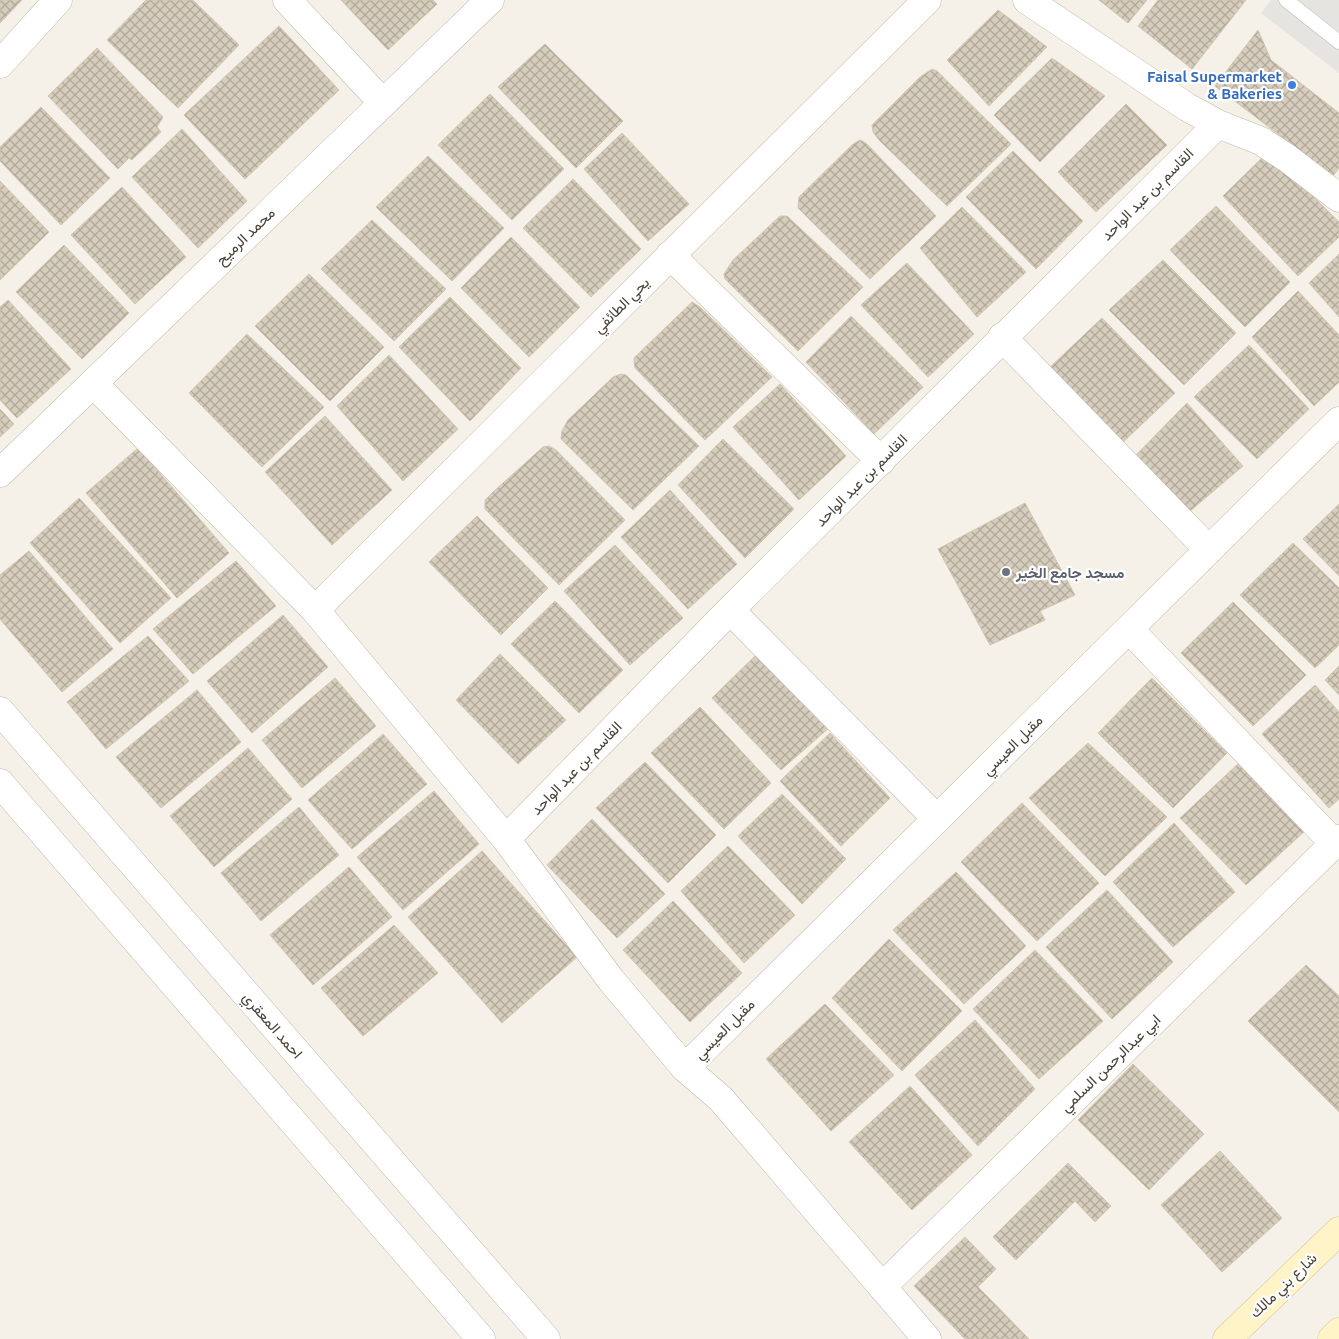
<svg xmlns="http://www.w3.org/2000/svg" width="1339" height="1339" viewBox="0 0 1339 1339" font-family="Ubuntu,Vazirmatn,sans-serif">
<defs>
<pattern id="building-cross-hatch" width="8" height="8" patternUnits="userSpaceOnUse" patternTransform="scale(1.25)"><rect width="8" height="8" fill="#d7cdbd"/><path d="M0 0l8 8M0 8l8-8" fill="none" stroke="#b0a89a"/></pattern>
</defs>
<rect width="100%" height="100%" fill="#f5f1e9"/>
<!-- parking -->
<path fill="#e6e4e0" d="M1271,0h68v73l-78,-60z"/>
<!-- building -->
<path fill="url(#building-cross-hatch)" stroke="#d2c6b0" d="M0,0h22l-22,23z
M146,0h47l46,45 -61,63 -71,-68z
M341,0h92l4,4 -49,46z
M1099,0h48l-19,23z
M1158,0h88l-54,69 -54,-43z
M998,10l49,37 -58,59 -42,-46z
M279,26l60,64 -94,89 -61,-64z
M1258,30l13,30 68,53v55l-6,8 -118,-90z
M545,44l78,77 -47,47 -78,-81z
M97,48l66,69 -6,10 4,5 -29,28 -3,-2 -11,11 -70,-73z
M1052,58l53,38 -65,66 -46,-47z
M932,69l5,2 74,73 -64,62 -68,-66 -6,-8 -1,-7 48,-48z
M490,94l74,75 -52,51 -74,-75z
M1126,104l41,41 -71,67 -38,-40z
M41,107l69,71 -49,47 -61,-64v-14z
M182,129l65,72 -49,47 -66,-71z
M622,133l67,71 -41,37 -64,-72z
M860,140l6,3 70,73 -66,63 -72,-71 1,-11 54,-53z
M1013,151l70,70 -47,48 -70,-72z
M1268,152l71,70v15l-41,39 -75,-80z
M428,156l76,72 -52,53 -76,-74z
M573,179l68,70 -50,48 -68,-69z
M0,181l49,51 -49,48z
M122,187l64,70 -51,47 -64,-69z
M1216,206l74,76 -45,45 -75,-77z
M962,207l64,65 -49,45 -57,-69z
M780,216h7l76,71 -65,64 -73,-72 -1,-5 9,-14z
M372,220l74,69 -52,52 -73,-72z
M511,237l69,70 -51,50 -68,-69z
M64,245l65,68 -47,46 -66,-67z
M1339,254v63l-30,-34z
M1163,260l73,73 -52,52 -75,-75z
M907,263l67,71 -46,43 -67,-72z
M309,274l75,73 -54,54 -75,-75z
M1298,291l41,44v47l-25,24 -62,-69z
M450,297l71,71 -51,53 -71,-74z
M8,300l63,69 -54,49 -17,-18v-93z
M692,302l8,5 72,70 -67,63 -70,-72 -1,-5v-5z
M851,316l72,71 -49,47 -68,-72z
M1102,318l73,75 -54,51 -73,-75z
M247,334l77,73 -62,60 -73,-74z
M1249,345l60,64 -52,50 -63,-62z
M389,355l69,74 -55,52 -66,-75z
M621,374l5,1 73,71 -66,64 -72,-71 1,-8 6,-11 45,-43z
M780,384l66,72 -47,44 -66,-73z
M1187,403l56,63 -54,46 -55,-55z
M0,409l14,15 -14,13z
M325,416l67,74 -60,55 -67,-73z
M723,439l71,70 -49,49 -67,-73z
M549,446l7,4 69,70 -66,65 -74,-76v-9l8,-8 50,-45z
M138,448l91,105 -52,45 -91,-105z
M670,490l67,74 -49,45 -67,-72z
M79,498l92,100 -51,45 -90,-100z
M1025,503l50,92 -35,16 5,9 -55,25 -52,-96z
M1339,504v72l-36,-37z
M477,516l71,72 -47,47 -72,-73z
M1293,543l46,45v57l-24,23 -75,-73z
M615,545l68,73 -53,47 -66,-74z
M29,551l84,98 -51,43 -62,-73v-44z
M236,561l40,45 -83,68 -40,-45z
M555,601l68,69 -44,43 -68,-69z
M1233,602l73,73 -53,51 -72,-73z
M283,615l45,52 -76,66 -45,-52z
M148,636l41,45 -83,68 -39,-47z
M758,653l72,74 -49,43 -69,-72z
M500,654l66,66 -48,44 -62,-64z
M1339,666v29l-14,-15z
M335,678l41,48 -74,62 -40,-48z
M1152,678l75,75 -54,55 -75,-75z
M1315,685l24,27v87l-10,9 -67,-74z
M197,690l44,52 -80,66 -45,-51z
M700,707l71,76 -47,46 -73,-76z
M830,733l60,65 -49,48 -61,-65z
M383,734l44,50 -75,65 -44,-49z
M1088,743l79,74 -62,59 -76,-78z
M248,748l44,51 -78,68 -44,-51z
M645,762l71,73 -48,48 -72,-75z
M1240,762l66,68 -60,55 -66,-67z
M434,791l45,53 -76,66 -46,-53z
M782,794l64,65 -44,45 -64,-68z
M1022,803l77,80 -62,58 -76,-79z
M299,807l40,48 -78,66 -40,-48z
M592,819l73,75 -48,44 -70,-73z
M1174,823l61,69 -62,55 -60,-65z
M728,846l67,69 -51,48 -63,-72z
M482,851l95,106 -75,66 -94,-106z
M349,867l43,50 -79,68 -43,-50z
M956,872l70,74 -62,58 -71,-74z
M1107,890l66,72 -61,57 -66,-72z
M673,901l69,72 -52,49 -67,-72z
M394,925l44,48 -75,63 -42,-48z
M889,939l73,72 -60,60 -70,-73z
M1035,950l68,71 -64,58 -66,-70z
M1306,965l33,31v116l-91,-91z
M825,1004l69,71 -63,56 -65,-72z
M975,1020l60,69 -57,57 -63,-71z
M1133,1064l71,70 -55,56 -71,-70z
M910,1086l62,69 -60,55 -63,-68z
M1220,1151l62,67 -60,54 -61,-67z
M1068,1163l43,43 -16,16 -20,-21 -59,59 -23,-23z
M965,1237l31,32 -18,18 51,52h-64l-51,-53z"/>
<g fill="none" stroke-linecap="round" stroke-linejoin="round">
<defs>
<path id="service" d="M1286,0l53,42"/>
<path id="minor" d="M287,0l96,103
M1027,0l160,107 31,17 43,17 26,17 52,40
M0,64l58,-64
M670,255l211,206
M1002,337l207,213
M93,383l222,227 191,229 105,141 74,88 36,31 206,240
M0,473l490,-473
M315,610l612,-610
M730,610l207,209
M1129,629l206,215
M0,711l546,628
M0,783l481,556
M506,839l224,-229 488,-486
M685,1068l654,-647
M882,1287l457,-448"/>
<path id="secondary" d="M1227,1339l112,-108
M1332,1339l7,-7"/>
</defs>
<!-- service casing -->
<use href="#service" stroke="#c1b9ab" stroke-width="15"/>
<!-- minor casing -->
<use href="#minor" stroke="#c1b9ab" stroke-width="29"/>
<!-- secondary casing -->
<use href="#secondary" stroke="#d6c697" stroke-width="29"/>
<!-- service -->
<use href="#service" stroke="#fff" stroke-width="14"/>
<!-- minor -->
<use href="#minor" stroke="#fff" stroke-width="28"/>
<!-- secondary -->
<use href="#secondary" stroke="#fff3c8" stroke-width="28"/>
</g>
<!-- markers -->
<circle fill="#3f7fe0" stroke="#fff" stroke-width="2" cx="1292" cy="85" r="5"/>
<circle fill="#6b7280" stroke="#fff" stroke-width="2" cx="1006" cy="572" r="5"/>
<g text-anchor="middle" dominant-baseline="central" stroke-width="4.5" stroke-linejoin="round" paint-order="stroke">
<!-- shop labels -->
<g font-size="15" font-weight="bold" fill="#366cbe" stroke="#fff" text-anchor="end">
<text x="1282" y="76">Faisal Supermarket<tspan x="1282" dy="17">&amp; Bakeries</tspan></text>
</g>
<!-- street labels -->
<g font-size="15" fill="#494237" stroke="#fff">
<text transform="translate(1147 194) rotate(-45)">القاسم بن عبد الواحد</text>
<text transform="translate(245 236) rotate(-44)">محمد الرميح</text>
<text transform="translate(621 305) rotate(-45)">يحي الطائفي</text>
<text transform="translate(861 480) rotate(-45)">القاسم بن عبد الواحد</text>
<text transform="translate(1012 745) rotate(-45)">مقبل العيسي</text>
<text transform="translate(576 768) rotate(-46)">القاسم بن عبد الواحد</text>
<text transform="translate(273 1025) rotate(49)">احمد المعقري</text>
<text transform="translate(724 1029) rotate(-45)">مقبل العيسي</text>
<text transform="translate(1110 1063) rotate(-44)">ابي عبدالرحمن السلمي</text>
<text transform="translate(1283 1285) rotate(-44)">شارع بني مالك</text>
</g>
<!-- worship labels -->
<g font-size="15" font-weight="bold" fill="#5b616d" stroke="#fff" text-anchor="start">
<text x="1016" y="572">مسجد جامع الخير</text>
</g>
</g>
</svg>
